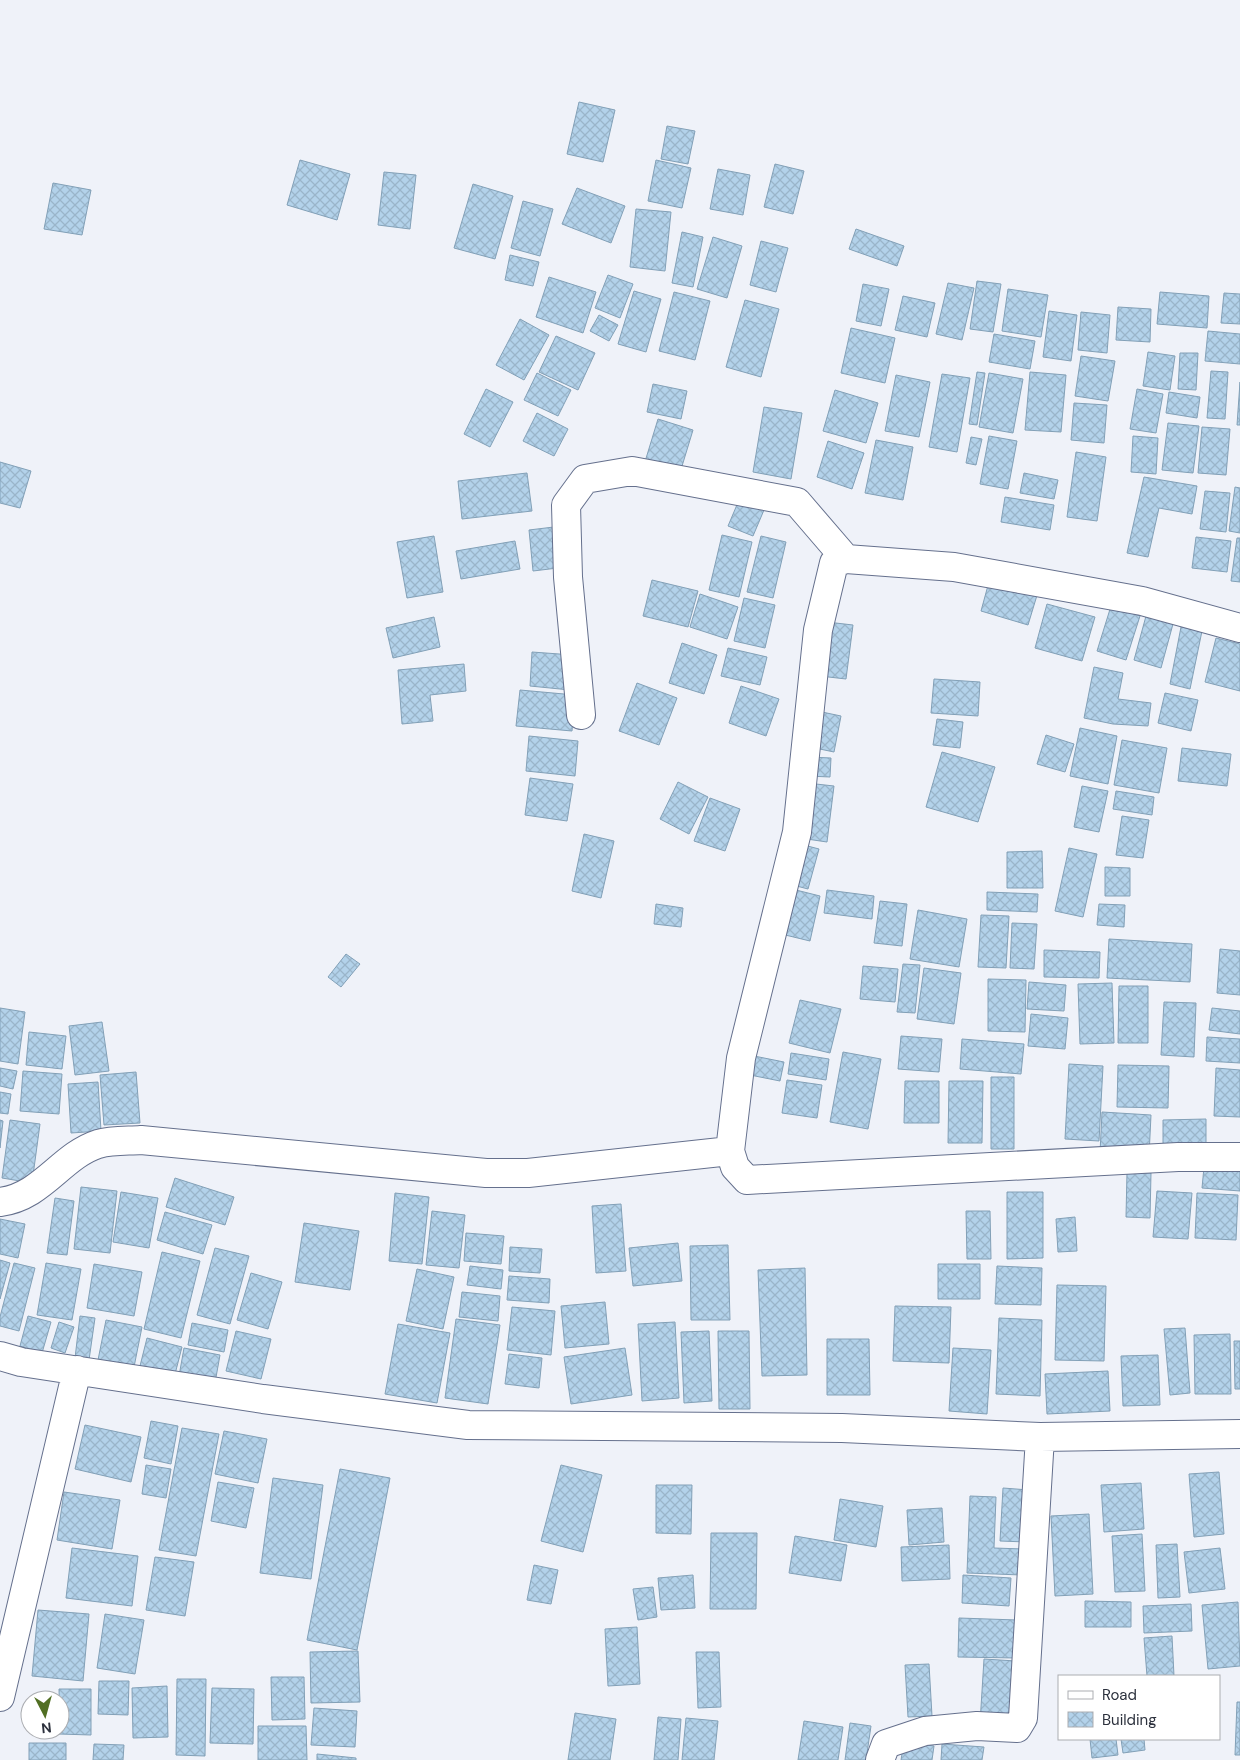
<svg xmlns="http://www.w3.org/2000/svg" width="1240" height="1760" viewBox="0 0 1240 1760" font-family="'DM Sans',sans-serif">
<defs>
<pattern id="building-cross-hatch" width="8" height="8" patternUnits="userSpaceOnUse" patternTransform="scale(1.25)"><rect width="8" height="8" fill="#b3d2ea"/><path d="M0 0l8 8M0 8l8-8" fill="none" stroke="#9ab5ca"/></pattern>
</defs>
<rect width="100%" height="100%" fill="#eff2f9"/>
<!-- building -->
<path fill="url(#building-cross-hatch)" stroke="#82a0b7" d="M579,102l36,8 -12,52 -36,-8z
M667,126l28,5 -7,33 -27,-5z
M300,160l50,14 -13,46 -50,-15z
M656,160l35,8 -9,40 -34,-7z
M775,164l29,7 -11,43 -29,-7z
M718,169l32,6 -7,40 -33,-6z
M384,172l32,3 -6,54 -32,-4z
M53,183l38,7 -9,45 -38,-6z
M473,184l40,12 -18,63 -41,-11z
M577,188l48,18 -14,37 -49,-19z
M523,201l30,8 -13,47 -29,-8z
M636,209l35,3 -6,59 -35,-4z
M856,229l48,17 -7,20 -48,-17z
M682,232l21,5 -10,50 -21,-4z
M713,237l29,9 -15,52 -30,-9z
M761,241l27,7 -12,44 -26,-7z
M510,255l29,7 -6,24 -28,-6z
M608,275l25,9 -13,34 -25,-10z
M549,277l47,15 -13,41 -47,-16z
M977,281l24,3 -8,48 -23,-3z
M948,283l26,5 -12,52 -26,-6z
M863,284l26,5 -8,37 -25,-5z
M1008,289l40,6 -7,42 -39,-6z
M634,291l27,8 -15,53 -28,-8z
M674,292l36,9 -15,59 -36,-9z
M1160,292l49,4 -2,32 -50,-4z
M1224,293l16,1v30l-19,-1z
M903,296l32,7 -8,34 -32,-7z
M745,300l34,9 -18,68 -35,-10z
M1118,307l33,2 -1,33 -34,-2z
M1049,311l28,4 -6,46 -28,-4z
M1081,312l29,3 -3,38 -29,-3z
M599,315l19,10 -9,16 -19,-10z
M520,319l29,16 -25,45 -28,-15z
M851,328l44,10 -10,45 -44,-10z
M1208,331l32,3v30l-35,-3z
M994,334l41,7 -5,28 -41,-7z
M556,336l39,17 -17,37 -39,-18z
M1148,352l27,4 -5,34 -27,-4z
M1180,353h18l-2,37 -18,-1z
M1081,356l34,5 -7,40 -33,-5z
M1211,371l17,1 -3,47 -18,-1z
M977,372l8,1 -8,52 -8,-1z
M1030,372l36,3 -5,57 -36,-2z
M537,373l34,17 -13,26 -34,-16z
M989,373l34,6 -10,54 -34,-6z
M942,374l28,4 -13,74 -28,-5z
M896,375l34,7 -11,55 -34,-6z
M1240,382v43h-3z
M653,384l34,7 -6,28 -34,-7z
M486,389l27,13 -23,45 -26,-13z
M1137,389l26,5 -7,39 -26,-4z
M835,390l43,13 -12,40 -43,-12z
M1169,392l31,5 -3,21 -31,-5z
M1074,403l33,2 -3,38 -33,-3z
M764,407l38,6 -11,66 -38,-7z
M537,413l31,16 -14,27 -31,-15z
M658,419l35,11 -14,46 -35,-11z
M1168,423l31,3 -6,47 -31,-3z
M1202,427l28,2 -4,46 -28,-2z
M989,436l28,5 -9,48 -28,-5z
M1133,436l25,2 -2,36 -25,-2z
M971,437l11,2 -6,26 -10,-2z
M876,440l37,7 -10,53 -38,-7z
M828,441l36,12 -12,36 -35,-12z
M1076,452l30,5 -9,64 -30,-4z
M0,462l31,9 -11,37 -20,-5z
M527,473l5,38 -70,8 -4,-38z
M1024,473l34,7 -4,19 -34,-6z
M1144,477l53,9 -5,28 -33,-6 -11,49 -21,-4z
M1235,487l5,1v45l-11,-2z
M1205,491l25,2 -4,39 -26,-3z
M1005,497l49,8 -4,25 -49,-8z
M739,500l25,10 -11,26 -25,-10z
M562,526l4,41 -33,4 -4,-41z
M722,535l30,7 -13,55 -30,-7z
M434,536l9,56 -36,6 -10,-56z
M761,536l25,6 -13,56 -26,-6z
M1196,537l35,4 -4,31 -35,-4z
M1237,538h3v44l-9,-1z
M515,541l5,28 -59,10 -5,-28z
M990,578l48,14 -10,33 -47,-14z
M652,580l46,11 -10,36 -45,-11z
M700,594l38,13 -11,32 -37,-12z
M744,598l31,7 -10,43 -31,-7z
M1047,604l48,13 -13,44 -47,-13z
M1111,606l29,10 -14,44 -29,-9z
M1146,616l27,8 -12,44 -27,-8z
M434,617l6,30 -47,11 -7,-30z
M827,622l26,3 -7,54 -26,-3z
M1181,627l21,4 -12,58 -20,-5z
M1216,638l24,6v47l-35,-9z
M682,643l35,12 -13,39 -35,-11z
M728,648l39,9 -7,28 -39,-9z
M532,652l41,3 -3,35 -40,-4z
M464,664l2,27 -36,4 3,26 -31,3 -4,-54z
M1094,667l29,6 -5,26 33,4 -3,23 -35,-2 -29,-6z
M934,679l46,3 -2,34 -47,-3z
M637,683l40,15 -18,47 -40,-14z
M741,686l38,13 -13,37 -37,-13z
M520,690l55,5 -3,36 -56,-5z
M1165,693l33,7 -7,31 -33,-8z
M822,712l19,4 -7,36 -19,-4z
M937,719l26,3 -3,26 -27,-3z
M1080,728l37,8 -9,48 -38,-8z
M1046,735l28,9 -9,28 -28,-8z
M529,736l49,5 -3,35 -49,-5z
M1122,740l45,8 -8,45 -45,-8z
M1182,748l49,6 -4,32 -49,-5z
M942,752l53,15 -17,55 -52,-15z
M809,757l22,1 -1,19 -22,-1z
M530,778l43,6 -6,37 -42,-6z
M678,782l30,15 -19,37 -29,-15z
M807,783l27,3 -7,56 -27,-4z
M1082,786l26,5 -9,41 -25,-5z
M1116,791l38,6 -2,18 -39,-6z
M710,798l30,11 -15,42 -31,-10z
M1122,816l27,4 -6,38 -27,-3z
M584,834l30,7 -13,57 -29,-7z
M800,844l19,5 -11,40 -19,-5z
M1069,848l28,6 -14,63 -28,-6z
M1042,851l1,37h-36v-36z
M1105,867l25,1v28h-25z
M788,888l32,8 -10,45 -33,-8z
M827,890l47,6 -2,23 -48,-6z
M987,892l51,2 -1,18 -50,-2z
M880,901l27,3 -5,42 -28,-3z
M656,904l27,4 -2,19 -27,-3z
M1099,904l26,1 -1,22 -27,-2z
M918,910l49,9 -8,48 -49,-8z
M981,915l28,1 -3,52 -28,-1z
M1012,923l25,1 -3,45 -24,-1z
M1109,939l83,5 -2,38 -83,-4z
M1220,949l20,2v44l-23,-2z
M1044,950l56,2 -1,26 -55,-1z
M346,954l14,10 -19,23 -13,-10z
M903,964l17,1 -5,48 -18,-1z
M863,966l35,3 -3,33 -35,-3z
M924,968l37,5 -7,51 -37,-5z
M988,979l38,1 -1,52 -37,-1z
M1029,982l37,3 -2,26 -37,-2z
M1112,983l2,60 -34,1 -2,-60z
M1119,986h29v57h-30z
M800,1000l41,9 -11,44 -41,-10z
M1164,1002l32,1 -2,54 -33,-2z
M0,1008l25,4 -7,52 -18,-3z
M1212,1008l28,3v23l-31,-4z
M1031,1014l37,4 -3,31 -37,-3z
M102,1022l7,49 -34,4 -6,-49z
M29,1032l37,4 -4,33 -36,-4z
M901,1036l41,3 -3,33 -41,-3z
M1207,1037l33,2v24l-34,-2z
M962,1039l62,5 -3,30 -61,-5z
M843,1052l38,7 -13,70 -38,-7z
M791,1053l38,6 -3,21 -38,-6z
M749,1055l35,7 -4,19 -35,-7z
M1069,1064l34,2 -4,75 -34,-2z
M1118,1065l51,1 -1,42 -51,-1z
M0,1068l17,3 -4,18 -13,-3z
M1216,1068l24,2v47l-26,-1z
M23,1071l39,3 -3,40 -39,-3z
M136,1072l4,51 -36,2 -4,-50z
M991,1077h23v72h-23z
M787,1080l35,5 -5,33 -35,-5z
M905,1081h34v42h-35z
M949,1081h34l-1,62h-34z
M98,1082l3,49 -30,2 -3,-49z
M0,1092l11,2 -3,20 -8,-1z
M1102,1112l49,3 -2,41 -49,-3z
M1206,1119v25l-43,1v-25z
M0,1120l3,1 -3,27z
M10,1120l30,4 -8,59 -30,-5z
M1204,1167l36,3v21l-38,-3z
M1127,1172l24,1 -1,45 -24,-1z
M175,1178l59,19 -9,28 -59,-18z
M81,1187l36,4 -7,62 -36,-4z
M1157,1191l35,2 -4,46 -35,-2z
M121,1192l37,6 -9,50 -36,-6z
M1007,1192h36v66l-36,1z
M395,1193l34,4 -7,67 -33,-3z
M1197,1193l41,2 -2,45 -41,-2z
M55,1198l19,3 -7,54 -20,-2z
M621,1204l5,67 -30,2 -4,-67z
M432,1211l33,4 -6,53 -33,-3z
M966,1211h24l1,48h-24z
M165,1212l47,13 -9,29 -46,-14z
M1075,1217l2,34 -19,1 -2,-33z
M0,1219l25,5 -7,34 -18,-4z
M304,1223l55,8 -9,59 -55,-8z
M466,1233l38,3 -3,28 -37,-3z
M678,1243l4,38 -49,5 -4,-38z
M728,1245l2,75h-39l-1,-74z
M510,1247l32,2 -2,24 -31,-2z
M215,1248l34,8 -19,68 -33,-9z
M162,1252l38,9 -19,77 -37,-9z
M0,1260l10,3 -10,36z
M14,1263l21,5 -16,63 -19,-5v-9z
M46,1263l35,6 -9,51 -35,-5z
M94,1264l48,8 -8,44 -47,-8z
M938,1264h42v35h-42z
M470,1266l33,4 -2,19 -34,-4z
M997,1266l45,2 -1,37 -46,-1z
M805,1268l2,107 -45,1 -4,-106z
M417,1269l37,8 -11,52 -37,-8z
M251,1273l31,9 -14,47 -31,-9z
M509,1276l41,3 -1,24 -42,-3z
M1057,1285l49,1 -2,75 -49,-1z
M462,1292l38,4 -2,25 -39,-4z
M605,1302l4,42 -44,4 -4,-42z
M895,1306l56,1 -2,56 -56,-2z
M512,1307l43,4 -4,44 -44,-5z
M28,1316l23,6 -9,31 -22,-7z
M80,1316l15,2 -6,42 -14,-2z
M999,1318l43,2 -2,76 -44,-2z
M456,1319l44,6 -12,79 -43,-6z
M106,1320l36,7 -9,45 -36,-7z
M59,1322l15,5 -9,26 -14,-5z
M675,1322l4,76 -37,3 -4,-77z
M192,1323l36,7 -4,22 -36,-7z
M398,1324l52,9 -13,70 -52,-9z
M1185,1328l5,65 -20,2 -6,-66z
M236,1331l35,8 -10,40 -35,-8z
M709,1331l3,70 -28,2 -3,-71z
M718,1331h31l1,78h-31z
M1230,1334l1,60h-36l-1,-59z
M147,1338l35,9 -8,31 -35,-8z
M827,1339h42l1,56h-43z
M1234,1341h6v48h-5z
M184,1348l36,7 -5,28 -36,-7z
M625,1348l7,47 -61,9 -7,-47z
M953,1348l38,2 -4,64 -38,-3z
M509,1354l33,4 -3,30 -34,-4z
M1158,1355l2,50 -37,1 -2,-50z
M1108,1371l2,40 -63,3 -2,-40z
M151,1421l27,5 -7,38 -27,-6z
M85,1425l56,12 -10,45 -56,-13z
M182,1428l37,6 -23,122 -37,-6z
M224,1431l43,8 -9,44 -43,-9z
M146,1465l25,4 -5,29 -24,-4z
M561,1465l41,10 -19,77 -42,-11z
M340,1469l50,9 -33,172 -50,-10z
M1219,1472l5,62 -30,3 -5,-63z
M273,1478l50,7 -12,94 -51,-6z
M218,1482l36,6 -8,40 -35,-7z
M1141,1483l3,46 -40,3 -3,-47z
M656,1485h36l-1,49 -35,-1z
M1003,1488l26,2 -3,52 -26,-1z
M64,1492l56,8 -8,49 -55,-9z
M970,1496l26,1 -2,51 29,1 -1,26 -55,-2z
M840,1499l43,7 -7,41 -42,-7z
M942,1508l2,34 -35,3 -2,-35z
M1089,1514l4,80 -38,2 -4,-80z
M711,1533h46l-1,76h-46z
M1142,1534l3,57 -30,1 -3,-56z
M795,1536l52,9 -6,36 -52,-8z
M1177,1544l3,53 -22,1 -2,-53z
M949,1545l1,34 -48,2 -1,-34z
M72,1548l66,8 -6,50 -66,-8z
M1220,1548l5,41 -36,4 -5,-41z
M155,1557l39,5 -9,54 -39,-6z
M534,1565l24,5 -7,34 -24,-4z
M693,1575l2,33 -34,2 -3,-32z
M963,1575l48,3 -2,28 -47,-3z
M653,1587l4,30 -19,3 -5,-31z
M1085,1601l46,1v25h-46z
M1238,1602l2,64 -32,3 -6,-64z
M1191,1604l1,27 -48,2 -1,-27z
M38,1610l51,4 -6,67 -51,-5z
M105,1614l39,6 -9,54 -38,-6z
M959,1618l58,2 -1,38 -58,-1z
M637,1627l3,57 -32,2 -3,-57z
M1172,1636l2,40h-27l-3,-38z
M358,1651l2,51 -49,1 -1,-51z
M696,1652h23l2,55 -23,1z
M984,1659l32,2 -3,64 -33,-2z
M929,1664l3,52 -24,1 -3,-52z
M271,1677h33l1,42 -33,1z
M177,1679h29l-1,77 -29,-1z
M99,1681h30l-1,34 -30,-1z
M167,1686l1,51 -35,1 -1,-50z
M212,1688l42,1 -1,55 -43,-1z
M59,1689h32v46l-32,-1v-4h1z
M1237,1702h3v53h-5z
M314,1708l43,3 -2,36 -44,-2z
M575,1713l41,6 -6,41h-42z
M658,1717l23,2 -3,41h-24z
M686,1718l32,3 -4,39h-32z
M804,1721l39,6 -5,33h-40z
M850,1723l21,3 -5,34h-21z
M258,1726h48l1,34h-49z
M1090,1739h26l2,16 -26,3z
M1121,1739h23l1,11 -22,3z
M904,1742l30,4 -2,14h-31z
M29,1743h37v17h-37z
M94,1744l30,1 -1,15h-30z
M942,1744l42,3 -2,13h-41z
M317,1754l39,4v2h-39z"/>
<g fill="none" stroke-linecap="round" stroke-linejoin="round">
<defs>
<path id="street" d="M1240,628l-98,-27 -188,-34 -108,-8 -12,4 -16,67 -21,202 -56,226 -11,93 5,16 12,13 431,-23h62
M581,715l-13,-138 -2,-72 19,-26 47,-8 165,31 49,57
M0,1202c42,-5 61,-46 98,-58 14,-4 29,-3 43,-4l345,33h42l202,-22
M0,1356l21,6 242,37 205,26 374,3 198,9 200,-3
M0,1697l77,-327
M880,1760l6,-16 39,-13 52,-5 40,2 6,-10 17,-281"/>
</defs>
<!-- street casing -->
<use href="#street" stroke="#65708d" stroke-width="30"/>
<!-- street -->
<use href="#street" stroke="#fff" stroke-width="28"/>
</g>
<!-- legend -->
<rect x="1058" y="1675" width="162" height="65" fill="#ffffff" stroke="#abadb1"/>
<rect x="1068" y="1691" width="25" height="8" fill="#ffffff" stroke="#abadb1"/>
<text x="1102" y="1700" font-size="15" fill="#2c313d">Road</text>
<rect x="1068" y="1712" width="25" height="15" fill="url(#building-cross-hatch)" stroke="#abadb1"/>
<text x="1102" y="1725" font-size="15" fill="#2c313d">Building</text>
<!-- north arrow -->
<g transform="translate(45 1715) rotate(174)"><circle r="24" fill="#ffffff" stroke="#abadb1"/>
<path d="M0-4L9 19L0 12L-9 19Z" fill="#516f23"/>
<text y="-8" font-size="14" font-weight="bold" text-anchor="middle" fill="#2c313d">N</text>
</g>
</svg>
